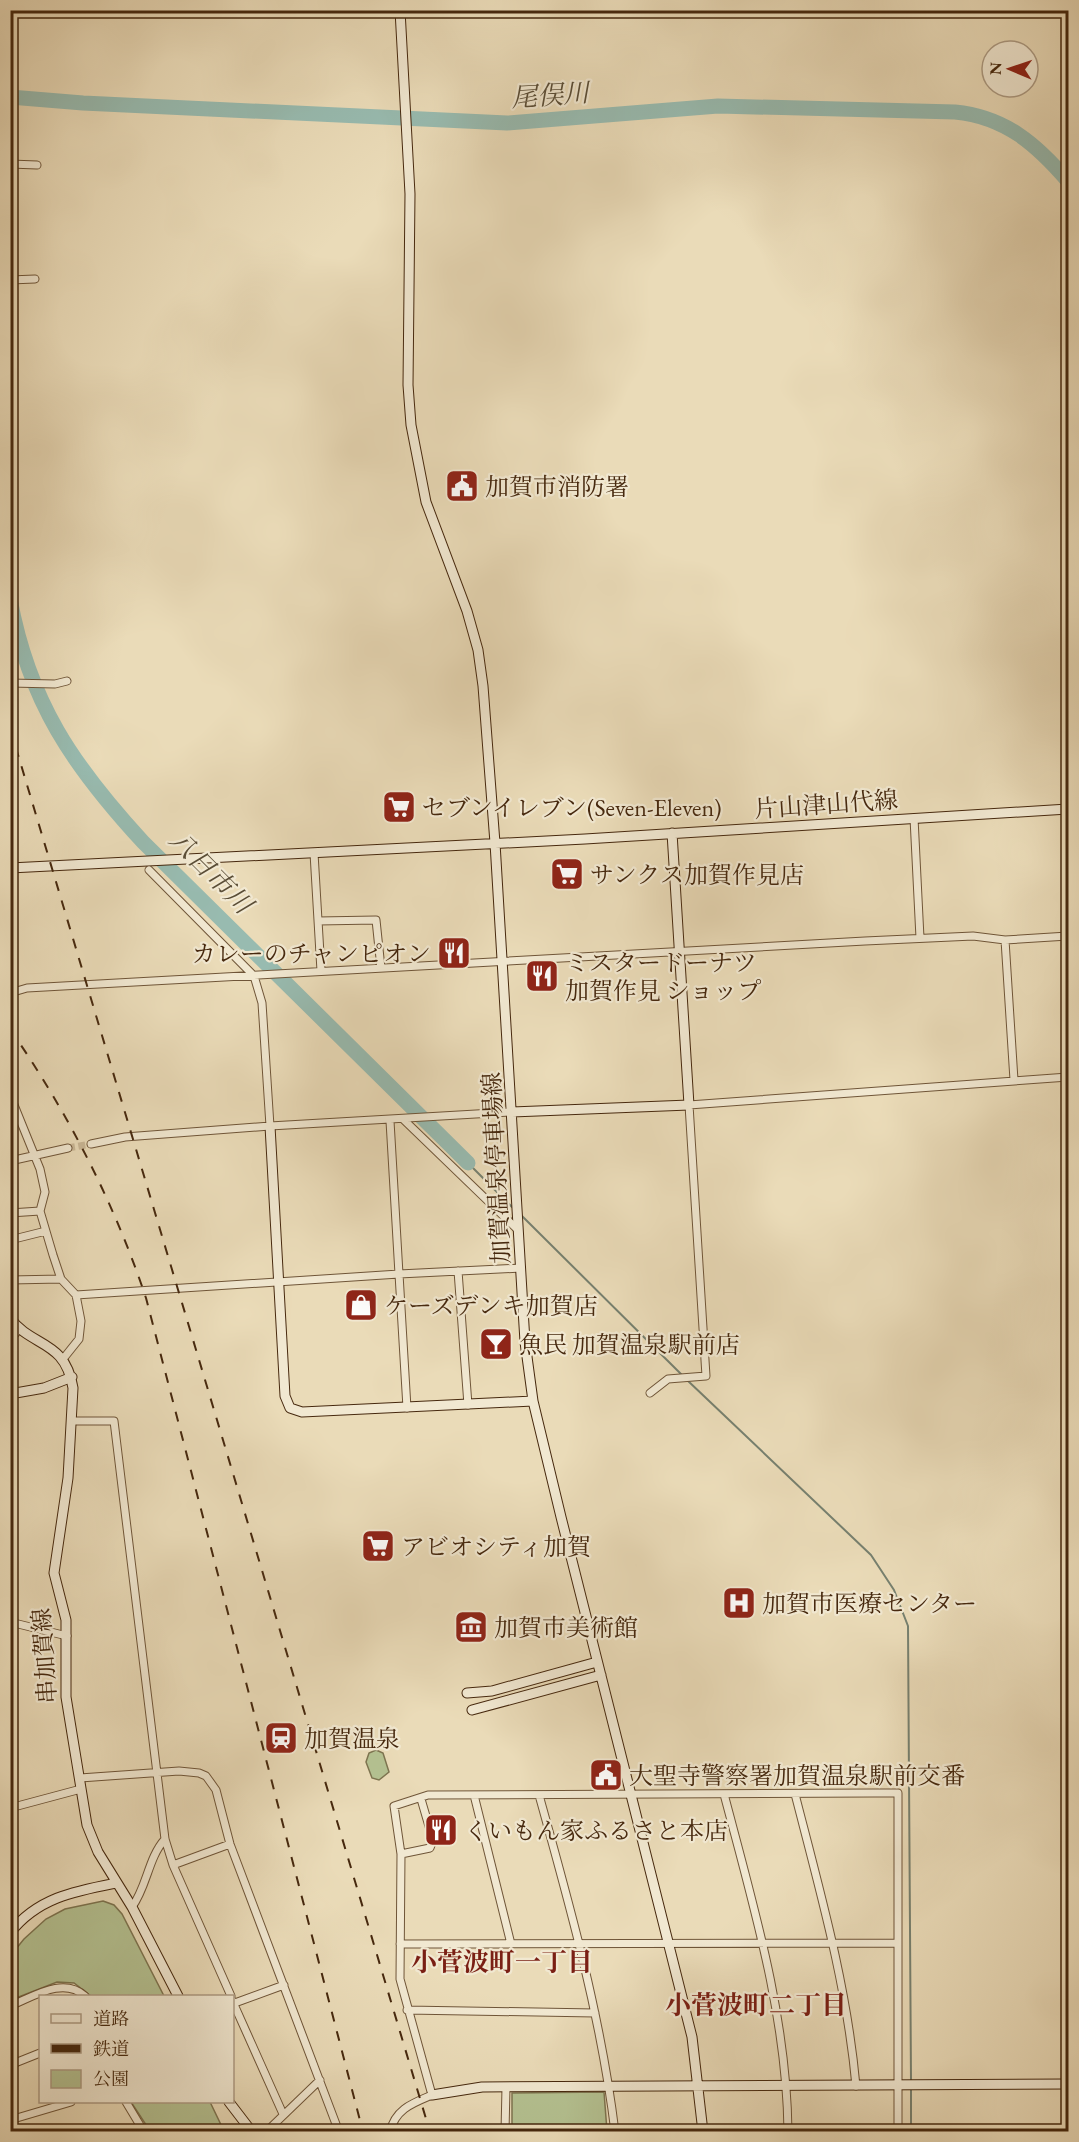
<svg xmlns="http://www.w3.org/2000/svg" width="1079" height="2142" viewBox="0 0 1079 2142" font-family="'EB Garamond','Noto Serif JP',serif">
<rect width="100%" height="100%" fill="#eadbb8"/>
<filter id="stains"><feTurbulence type="fractalNoise" baseFrequency=".00333" numOctaves="4"/><feColorMatrix values="0 0 0 0 .2 0 0 0 0 .09 0 0 0 0 .02 0 0 0 .5 -.17"/></filter>
<radialGradient id="worn" r=".72"><stop offset=".6" stop-color="#630" stop-opacity="0"/><stop offset="1" stop-color="#630" stop-opacity=".3"/></radialGradient>
<!-- green -->
<path fill="#b4c191" stroke="#7d7450" stroke-width="1.5" d="M376,1750l7,3 6,19 -10,8 -7,-2 -6,-16 3,-9z
M103,1901l11,4 8,9 42,82h-73l-17,-13 -17,-1 -46,18v-45l13,-16 22,-20 19,-10z
M604,2092l3,39 -91,1 -4,-4v-35z
M131,2102h79l14,29h-74z"/>
<g fill="none" stroke-linecap="round" stroke-linejoin="round">
<!-- stream -->
<path stroke="#77806f" stroke-width="2" d="M468,1163l44,44
M521,1215l162,161
M687,1380l184,175 23,35 14,36 3,455
M911,2086v46"/>
<!-- river -->
<path stroke="#98bbb0" stroke-width="15" d="M10,97l73,6 424,20 211,-17 237,6c51,5 82,33 113,69
M10,599c19,103 63,167 133,243l325,321"/>
<!-- street-tunnel -->
<path stroke="#c9b796" stroke-width="7" stroke-dasharray="7 3.5" stroke-linecap="butt" d="M68,1148l23,-4"/>
<defs>
<path id="street" d="M10,164l27,1
M10,280l25,-1
M10,683l45,1 12,-3
M914,818l6,120
M314,853l7,118
M149,870l105,106 8,27 8,123
M318,921l58,-1 5,48
M1005,940l9,140
M10,993l17,-5 838,-47 108,-5 32,4 63,-4
M10,1095l30,74 5,23 -5,19 13,44 8,24 15,16 5,26 -2,18 -16,20
M404,1120l114,110
M91,1144l34,-7 145,-11 242,-14
M10,1161l58,-13
M10,1213l30,-2
M10,1240l36,-9
M458,1271l10,134
M10,1280l51,-1
M76,1295l323,-21 -9,-153
M10,1340l10,-12
M650,1393l18,-14 38,-3 -17,-271 379,-28
M407,1408l-8,-134 122,-6
M72,1421h42l51,418 8,26 58,131
M10,1622l57,14
M80,1778l99,-7 20,2 7,3 10,14 14,54 109,288
M724,1794c29,110 63,223 64,338
M795,1794c25,97 52,192 61,292
M474,1795l37,149
M539,1795c31,111 62,222 76,337
M10,1808l71,-19
M401,1854l29,-6 3,-8 -12,-41
M173,1865l57,-21
M132,1907c15,-20 16,-49 33,-68
M400,1944l497,-1
M232,2000l51,114
M232,2004l52,-19
M10,2006c23,-9 53,-30 75,-10
M407,2010l188,3
M10,2065l30,-12
M126,2102l18,30
M10,2120l61,-18
M266,2132l54,-52
M390,2132c5,-23 23,-29 42,-37l-32,-116 1,-125 -7,-48 34,-11 445,-2h25v339
M505,2132l1,-45"/>
<path id="secondary" d="M400,10l10,184 -2,191 3,40 15,77 41,109 11,39 5,36 12,157 30,499 8,59 28,116 131,520 11,95
M10,868l575,-29 483,-30
M512,1112l177,-7 -17,-272
M270,1126l15,270 5,12 12,4 231,-11
M10,1318c22,30 55,21 63,70l-5,90 -14,95 12,47v77l21,128 11,27 34,55 46,89
M10,1394l34,-6 28,-11
M467,1693l25,-2 105,-29
M472,1710l129,-35
M10,1933c27,-35 65,-42 106,-50
M432,2095l50,-8 586,-3
M229,2102l23,30"/>
</defs>
<!-- street casing -->
<use href="#street" stroke="#6f5538" stroke-width="9"/>
<!-- secondary casing -->
<use href="#secondary" stroke="#46280e" stroke-width="11"/>
<!-- street -->
<use href="#street" stroke="#f1e8d1" stroke-width="7"/>
<!-- secondary -->
<use href="#secondary" stroke="#f1e8d1" stroke-width="9"/>
<!-- rail -->
<path stroke="#46280e" stroke-width="2" stroke-dasharray="10 10" stroke-linecap="butt" d="M10,728l420,1404
M10,1029c58,84 104,173 136,269l217,834"/>
</g>
<!-- icons -->
<defs>
<symbol id="civic-square" viewBox="-11 -11 22 22"><rect x="-9" y="-9" width="18" height="18" rx="4" fill="#8f2418" stroke="#f1e8d1"/><path d="M-.6-6.5H3V-4.5H.6V-3L4-1V1h2V6H-6V1h2V-1L-.6-3ZM-1.2 2.5V6h2.4V2.5Z" fill="#fff"/></symbol>
<symbol id="supermarket-square" viewBox="-11 -11 22 22"><rect x="-9" y="-9" width="18" height="18" rx="4" fill="#8f2418" stroke="#f1e8d1"/><path d="M-6-5.5h2.5l.6 2H6L4.5 2H-2.5L-4.4-4H-6ZM-1.5 3.2a1.3 1.3 0 1 0 .1 0ZM3 3.2a1.3 1.3 0 1 0 .1 0Z" fill="#fff"/></symbol>
<symbol id="restaurant-square" viewBox="-11 -11 22 22"><rect x="-9" y="-9" width="18" height="18" rx="4" fill="#8f2418" stroke="#f1e8d1"/><path d="M-5-6h1v4h1v-4h1v4h1v-4h1v5L-1.5 .5V6h-2V.5L-5-1ZM5-6V6H3V1.5H1.5Q1.5-4 5-6Z" fill="#fff"/></symbol>
<symbol id="shop-square" viewBox="-11 -11 22 22"><rect x="-9" y="-9" width="18" height="18" rx="4" fill="#8f2418" stroke="#f1e8d1"/><path d="M-5-2.5h2.3a2.7 3.5 0 0 1 5.4 0H5L5.5 6h-11ZM-1.5-2.5h3a1.5 2.3 0 0 0-3 0Z" fill="#fff"/></symbol>
<symbol id="bar-square" viewBox="-11 -11 22 22"><rect x="-9" y="-9" width="18" height="18" rx="4" fill="#8f2418" stroke="#f1e8d1"/><path d="M-6-5H6L.8 .8V4.5H3.5V6h-7V4.5H-.8V.8Z" fill="#fff"/></symbol>
<symbol id="hospital-square" viewBox="-11 -11 22 22"><rect x="-9" y="-9" width="18" height="18" rx="4" fill="#8f2418" stroke="#f1e8d1"/><path d="M-5-5h3v3.5h4V-5h3V5h-3V1.5h-4V5h-3Z" fill="#fff"/></symbol>
<symbol id="museum-square" viewBox="-11 -11 22 22"><rect x="-9" y="-9" width="18" height="18" rx="4" fill="#8f2418" stroke="#f1e8d1"/><path d="M0-6L6-3V-2H-6V-3ZM-5-1h2V3h-2ZM-1-1h2V3h-2ZM3-1h2V3H3ZM-6 4H6V6H-6Z" fill="#fff"/></symbol>
<symbol id="station-square" viewBox="-11 -11 22 22"><rect x="-9" y="-9" width="18" height="18" rx="4" fill="#8f2418" stroke="#f1e8d1"/><path d="M-3-6H3Q5-6 5-4V2Q5 4 3 4L4.5 6H3L1.5 4h-3L-3 6H-4.5L-3 4Q-5 4-5 2V-4Q-5-6-3-6ZM-3.5-4v3h7v-3ZM-3.5 1v1.5H-2V1ZM2 1v1.5H3.5V1Z" fill="#fff"/></symbol>
</defs>
<g fill-rule="evenodd">
<use href="#civic-square" x="443" y="467" width="38" height="38"/>
<use href="#supermarket-square" x="380" y="788" width="38" height="38"/>
<use href="#supermarket-square" x="548" y="855" width="38" height="38"/>
<use href="#restaurant-square" x="435" y="934" width="38" height="38"/>
<use href="#restaurant-square" x="523" y="957" width="38" height="38"/>
<use href="#shop-square" x="342" y="1286" width="38" height="38"/>
<use href="#bar-square" x="477" y="1325" width="38" height="38"/>
<use href="#supermarket-square" x="359" y="1527" width="38" height="38"/>
<use href="#hospital-square" x="720" y="1584" width="38" height="38"/>
<use href="#museum-square" x="452" y="1608" width="38" height="38"/>
<use href="#station-square" x="262" y="1719" width="38" height="38"/>
<use href="#civic-square" x="587" y="1756" width="38" height="38"/>
<use href="#restaurant-square" x="422" y="1811" width="38" height="38"/>
</g>
<g text-anchor="middle" dominant-baseline="central" stroke-width="4.5" stroke-linejoin="round" paint-order="stroke">
<!-- poi labels -->
<g font-size="24" fill="#46280e" stroke="#f1e8d1" text-anchor="start">
<text x="485" y="486">加賀市消防署</text>
<text x="422" y="807">セブンイレブン(Seven-Eleven)</text>
<text x="590" y="874">サンクス加賀作見店</text>
<text x="431" y="953" text-anchor="end">カレーのチャンピオン</text>
<text x="565" y="962">ミスタードーナツ<tspan x="565" dy="28">加賀作見 ショップ</tspan></text>
<text x="384" y="1305">ケーズデンキ加賀店</text>
<text x="519" y="1344">魚民 加賀温泉駅前店</text>
<text x="401" y="1546">アビオシティ加賀</text>
<text x="762" y="1603">加賀市医療センター</text>
<text x="494" y="1627">加賀市美術館</text>
<text x="304" y="1738">加賀温泉</text>
<text x="629" y="1775">大聖寺警察署加賀温泉駅前交番</text>
<text x="464" y="1830">くいもん家ふるさと本店</text>
</g>
<!-- street labels -->
<g font-size="24" fill="#46280e" stroke="#f1e8d1">
<text transform="translate(826 804) rotate(-4)">片山津山代線</text>
<text transform="translate(496 1168) rotate(-93)">加賀温泉停車場線</text>
<text transform="translate(44 1656) rotate(-94)">串加賀線</text>
</g>
<!-- water labels -->
<g font-size="26" font-style="italic" fill="#5a4d36" stroke="#f1e8d1">
<text transform="translate(550 95) rotate(-4)">尾俣川</text>
<text transform="translate(211 872) rotate(45)">八日市川</text>
</g>
<!-- neighbourhood labels -->
<g font-size="26" font-weight="bold" fill="#7a1f14" stroke="#f1e8d1">
<text x="502" y="1962">小菅波町一丁目</text>
<text x="756" y="2005">小菅波町二丁目</text>
</g>
</g>
<!-- margin -->
<rect width="1079" height="2142" fill="none" stroke="#eadbb8" stroke-width="36"/>
<rect x="12" y="12" width="1055" height="2118" fill="none" stroke="#46280e" stroke-width="3"/>
<rect x="18" y="18" width="1043" height="2106" fill="none" stroke="#46280e" stroke-width="1.5"/>
<!-- legend -->
<rect x="39" y="1995" width="195" height="108" fill="#f1e8d1" stroke="#ad9b83" stroke-width="1.5"/>
<rect x="51" y="2014" width="30" height="9" fill="#f1e8d1" stroke="#ad9b83" stroke-width="1.5"/>
<text x="93" y="2025" font-size="18" fill="#46280e">道路</text>
<rect x="51" y="2044" width="30" height="9" fill="#46280e" stroke="#ad9b83" stroke-width="1.5"/>
<text x="93" y="2055" font-size="18" fill="#46280e">鉄道</text>
<rect x="51" y="2070" width="30" height="18" fill="#b4c191" stroke="#ad9b83" stroke-width="1.5"/>
<text x="93" y="2085" font-size="18" fill="#46280e">公園</text>
<!-- north arrow -->
<g transform="translate(1010 69) rotate(272)"><circle r="28" fill="#f1e8d1" stroke="#ad9b83" stroke-width="1.5"/>
<path d="M0-4.5L10 22L0 15L-10 22Z" fill="#8f2418"/>
<text y="-9" font-size="16" font-weight="bold" text-anchor="middle" fill="#46280e">N</text>
</g>
<rect width="100%" height="100%" filter="url(#stains)"/>
<rect width="100%" height="100%" fill="url(#worn)"/>
</svg>
